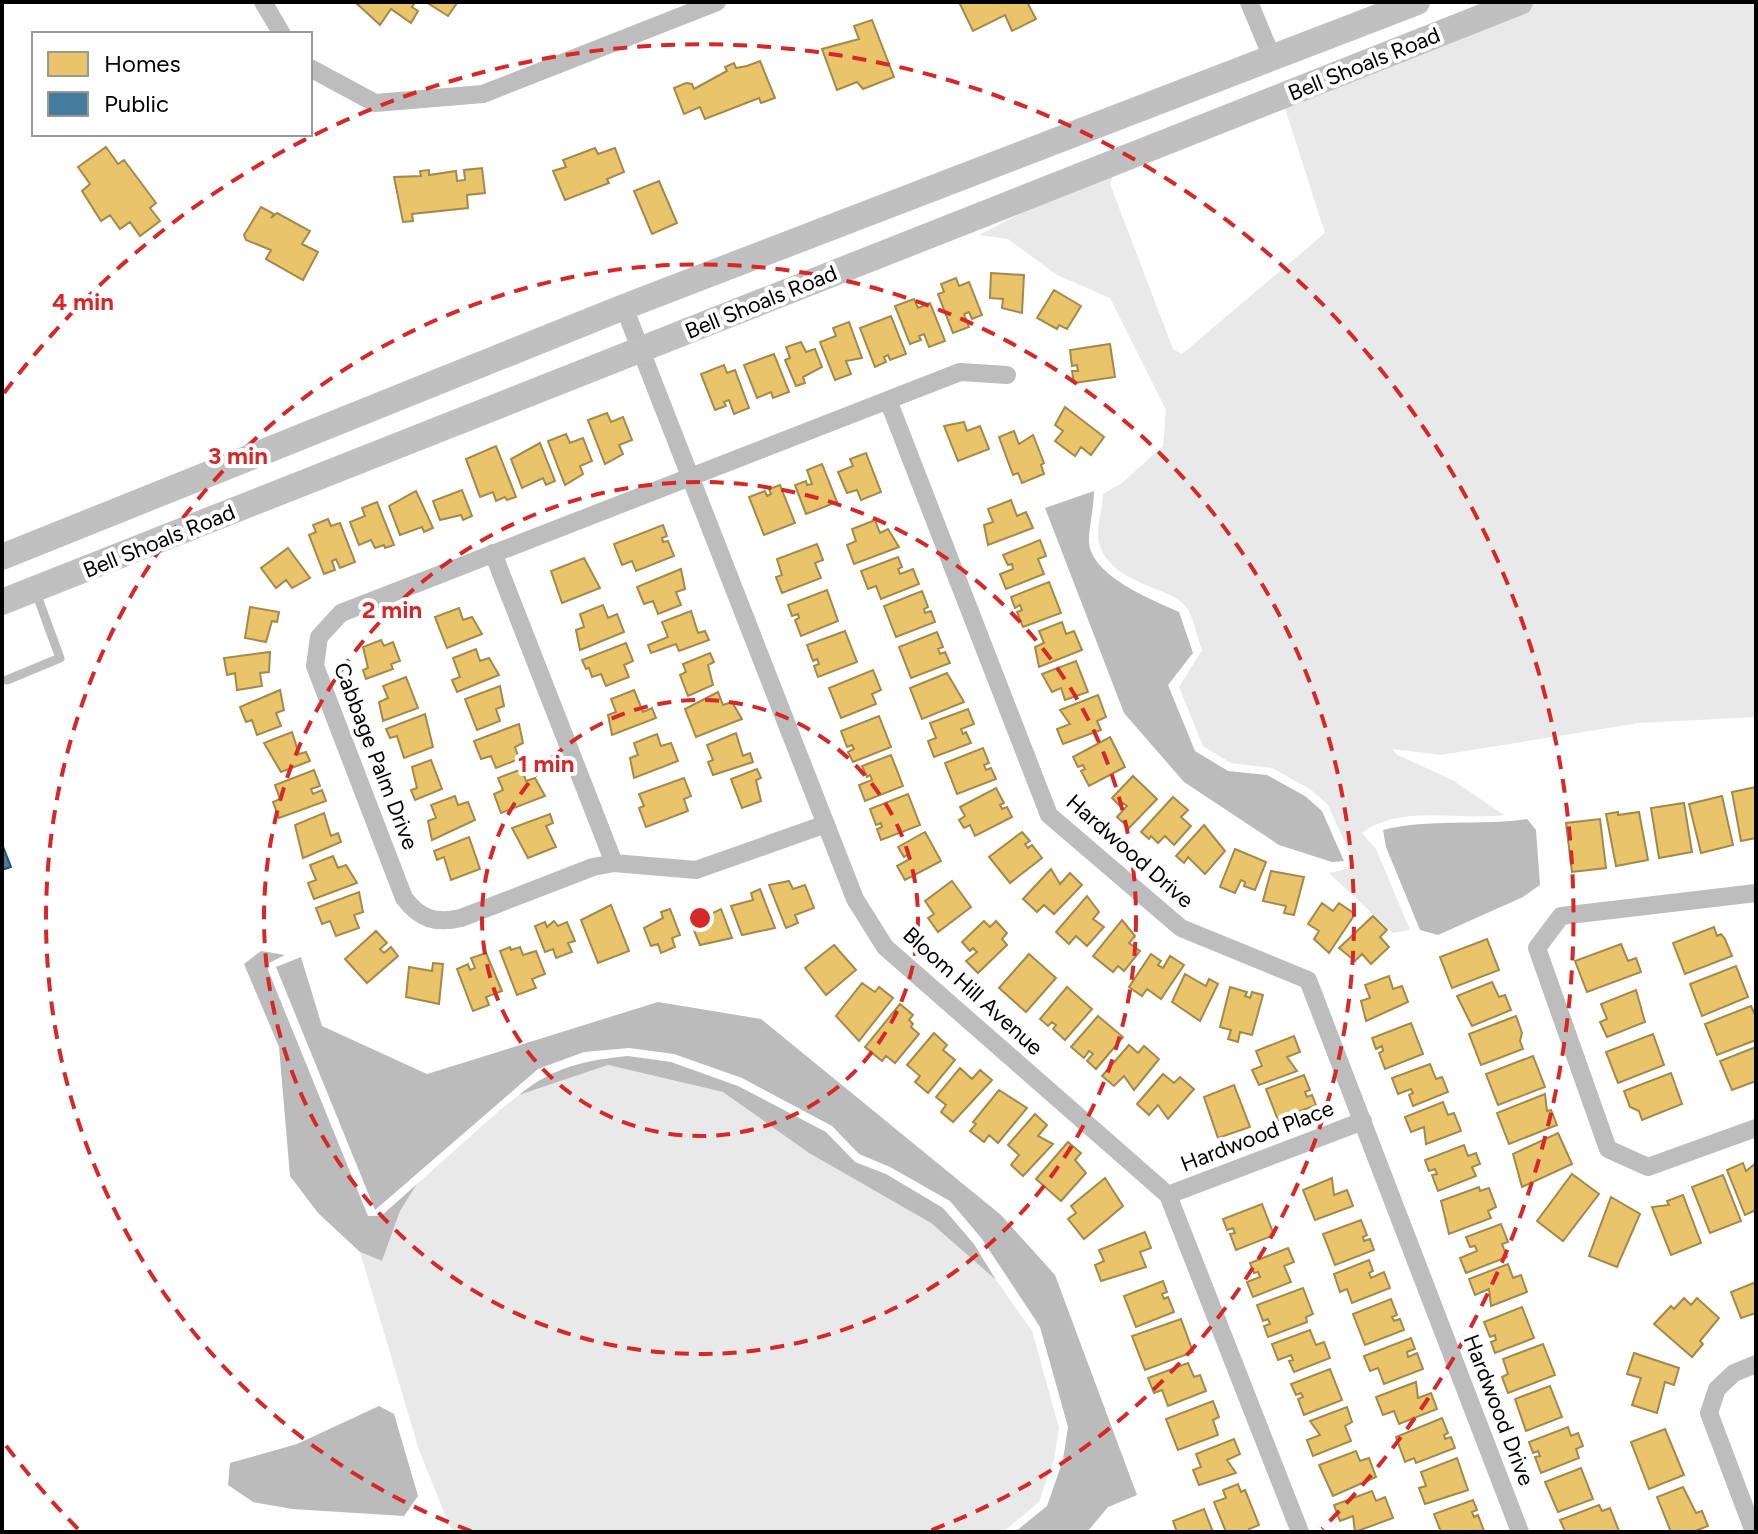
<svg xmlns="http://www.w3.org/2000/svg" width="1758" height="1534" viewBox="0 0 1758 1534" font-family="Figtree,sans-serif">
<rect width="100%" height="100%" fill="#fff"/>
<!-- green -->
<path fill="#e9e9e9" d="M1536,2h220v715l-117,6 -198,32 -48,-6 3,5 58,27 50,34c-46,6 -103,-11 -142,18l14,16 34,81 -17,3 -64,-60 18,-4 6,-9 -25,-55 -18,-16 -38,-21 -41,-5 -28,-17 -24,-59 23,-37c-5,-13 -8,-31 -15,-42 -15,-23 -75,-21 -88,-65 -4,-12 4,-35 4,-49l19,-11 41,-37 3,-36 -56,-112 -53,-23 -49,-36 -29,-4 156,-81 -22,21 -3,9 63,165 9,5 143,-121 -44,-137z
M608,1065l115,27 86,61 122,70 65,57 36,51 27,97 -5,31 -15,43 -36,30h-551l-33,-82 -59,-198 22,9 18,-50 17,-27 84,-75 18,-14z"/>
<!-- water -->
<path fill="#bbb" d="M1094,491c0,17 -5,34 -5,50 1,35 64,59 90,71l14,41 -25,32 27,66 33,20 39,4 38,21 17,15 22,50 -12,1 -53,-17 -95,-63 -60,-69 -79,-205z
M1527,819l9,11 4,55 -17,12 -85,38 -18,-5 -34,-83 -3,-17c46,-12 97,-4 144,-11z
M261,951l24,4 -16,8 -1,7 100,246h13l36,-32 -17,27 -18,50 -22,-9 -42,-39 -28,-37 -11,-129 -35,-83z
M301,957l21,69 105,48 231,-72 103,17 240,196 54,60 82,220 -29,12 -21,25h-72l32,-26 16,-46 5,-33 -28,-100 -58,-88 -32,-38 -60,-34 -31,-13 -27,-28 -90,-48 -68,-24 -45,-6 -45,4 -46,17 -163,141 -99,-243z
M628,1056l43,6 67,24 88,46 29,30 31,12 57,34 31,36 22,36 -65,-57 -122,-70 -86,-61 -115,-27 -89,30c34,-28 67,-35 109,-39z
M379,1406l15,8 24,82 -14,20 -112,-7 -39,-7 -25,-17 2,-22 67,-19z"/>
<!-- homes -->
<path fill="#e9c46a" stroke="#a3894a" stroke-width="2" d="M355,2h60l-3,5 6,4 -7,12 -20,-14 -11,16z
M426,2h30l1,1 -9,13z
M959,2h68l9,17 -24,12 -7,-16 -32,16z
M872,20l22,57 -31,12 -6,-7 -20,8 -15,-41 37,-10 -5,-13z
M760,61l15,37 -14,5 -2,-5 -54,21 -5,-12 -16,7 -10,-26 12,-5 6,1 2,5 33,-18 -2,-4 9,-4 2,5 11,-2z
M106,147l12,17 6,-4 32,43 -6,5 10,13 -20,15 -10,-14 -10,7 -10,-14 -9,6 -19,-30 8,-7 -12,-17z
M595,148l3,6 17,-6 9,24 -17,7 2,4 -44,17 -12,-29 13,-4 -3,-7z
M482,168l3,25 -18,2 1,13 -56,6 1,7 -10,1 -9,-45 27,-1 -1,-5 9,-1v5l27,-4 1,10 8,-1 -1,-10z
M659,181l18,42 -25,11 -18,-43z
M261,207l13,7 -3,4 6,-5 33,18 -8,13 16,8 -15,28 -37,-21 5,-9 -25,-10 -2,-5z
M991,273l33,2 -2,38 -20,-5 1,-9 -13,-1z
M956,278l3,8 10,-4 13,33 -10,4 -3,-7 -5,2 5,13 -16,6 -15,-39 6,-2 -3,-8z
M1054,290l27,16 -14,23 -8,-4 -2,4 -20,-11z
M914,299l4,9 12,-5 15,38 -16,6 -5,-13 -5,2 2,4 -11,4 -15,-38z
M891,316l15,38 -16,6 -2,-5 -4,2 2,5 -11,5 -15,-39z
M849,322l13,36 -16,3 5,13 -16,6 -15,-38 16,-6 -3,-8z
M801,342l5,10 9,-3 7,18 -19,10 2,6 -9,3 -11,-26 5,-2 -4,-11z
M1110,344l5,33 -41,6 -2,-12h6l-1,-6 -5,1 -2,-16z
M774,354l15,38 -16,6 -2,-6 -14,6 -13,-33z
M724,365l3,8 8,-3 14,38 -15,6 -5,-14 -5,2 2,4 -11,4 -14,-36z
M1065,407l39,30 -13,18 -10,-8 -6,9 -20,-15 8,-10 -8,-6z
M607,413l4,9 12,-5 9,23 -13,5 4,9 -18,10 -17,-44z
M964,422l3,9 13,-5 9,23 -31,12 -14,-35z
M1014,431l5,13 14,-9 11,28 -3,2 3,9 -22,9 -4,-10 -5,2 -14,-38z
M566,434l4,9 13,-5 9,23 -12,5 3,8 -18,11 -17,-44z
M540,443l15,38 -9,4 -3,-7 -21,10 -11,-29z
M496,446l20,51 -9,3 -2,-3 -9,4 -3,-9 -13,5 -14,-38z
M866,453l15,39 -20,8 -4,-10 -10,3 -9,-21 15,-6 -3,-7z
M822,464l15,38 -31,12 -11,-29 11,-4 1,4 5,-1 -5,-14z
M780,485l15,38 -31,12 -15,-38 16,-6 2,5 4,-2 -2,-5z
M462,490l10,26 -9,4 -2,-5 -21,5 -7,-19z
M416,491l17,37 -9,4 -2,-5 -22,8 -11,-29z
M1011,500l6,16 9,-4 7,16 -45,17 -4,-20 9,-3 -5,-13z
M377,502l17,43 -9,3 -1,-3 -9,3 -4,-8 -12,5 -9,-23 15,-6 -3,-8z
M328,519l3,7 9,-3 15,39 -15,6 -4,-9 -4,2 3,9 -11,4 -15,-39 7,-3 -3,-7z
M875,520l5,13 8,-4 11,18 -45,17 -7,-19 9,-4 -4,-12z
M663,525l4,11 -5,2 1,4 5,-1 6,15 -38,15 -4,-10 -10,4 -8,-21z
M1040,540l6,16 -8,3 6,15 -38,15 -6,-15 13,-5 -1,-5 -4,1 -5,-10z
M817,544l6,16 -8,3 6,15 -39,15 -6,-16 6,-2 -5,-16z
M288,548l22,30 -18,10 -6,-8 -10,8 -15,-20z
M898,557l4,10 -4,2 2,5 13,-5 6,15 -38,15 -5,-13 -8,3 -7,-18z
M584,558l16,30 -38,15 -11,-32z
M681,569l4,20 -9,3 5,13 -23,9 -5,-13 -9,3 -7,-17z
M1049,582l12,31 -38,14 -6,-15 5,-2 -2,-5 -5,3 -4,-11z
M827,590l11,31 -37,15 -6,-16 4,-2 -1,-4 -6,2 -4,-11z
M922,591l6,16 -4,2 1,4 6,-2 4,11 -39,15 -12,-31z
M603,605l5,13 9,-4 7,18 -44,18 -4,-20 8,-3 -4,-13z
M250,607l29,5 -2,10 -5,-1 -6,21 -21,-4z
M459,608l4,12 9,-3 10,17 -35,14 -12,-31z
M691,611l7,22 7,-2 4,9 -30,11 -3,-7 -25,9 -3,-8 20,-8 -6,-15z
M1062,622l4,12 8,-3 8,19 -43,17 -4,-20 9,-4 -5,-12z
M845,631l12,31 -39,15 -4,-11 5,-2 -2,-5 -4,2 -6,-16z
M937,632l6,15 -5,2 2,5 5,-2 5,11 -39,15 -12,-31z
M381,640l3,6 9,-4 7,19 -9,3 2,5 -27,10 -3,-9 5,-2 -5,-21z
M626,643l7,18 -9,4 5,12 -23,9 -5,-12 -9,3 -3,-9 -3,1 -4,-9z
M476,649l4,12 9,-3 10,17 -42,17 -5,-12 8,-3 -7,-19z
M270,652l-1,20 -9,1 2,13 -25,4 -2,-17 -8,2 -3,-17z
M710,653l4,9 -6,3 5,20 -25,11 -8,-21 6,-3 -3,-8z
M1076,661l12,31 -23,8 -4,-12 -9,4 -10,-18z
M873,670l8,20 -9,4 4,10 -35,14 -12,-30z
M947,673l17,29 -42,17 -12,-31z
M406,677l12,31 -35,13 -4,-19 9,-4 -5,-12z
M500,686l4,20 -8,3 4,12 -23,9 -12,-31z
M280,690l4,20 -8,3 5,13 -24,9 -5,-15 -6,2 -6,-15z
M634,690l9,22 9,-4 4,10 -44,17 -4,-20 8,-3 -5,-13z
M718,692l5,13 9,-3 10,17 -46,18 -11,-28z
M1098,695l8,22 -9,4 4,9 -38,14 -6,-15 13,-5 -10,-14z
M968,709l6,15 -13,5 2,5 3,-2 5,11 -37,14 -6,-16 8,-3 -6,-15z
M425,714l8,33 -29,11 -7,-22 -7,2 -4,-9z
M879,716l12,31 -38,15 -5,-10 6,-3 -2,-4 -5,2 -6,-16z
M519,724l4,19 -8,4 4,12 -23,9 -5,-12 -10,3 -7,-18z
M292,732l7,22 7,-2 4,9 -29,11 -17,-29z
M736,733l7,23 7,-3 3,9 -40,13 -5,-13 5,-2 -6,-15z
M657,734l4,12 10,-3 7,18 -44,17 -4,-20 8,-3 -4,-12z
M1110,737l15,30 -36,19 -8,-15 4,-2 -2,-4 -5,2 -5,-10z
M983,748l6,15 -5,2 2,5 5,-2 5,11 -39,15 -12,-31z
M891,755l12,31 -38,15 -6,-16 13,-5 -2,-5 -3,2 -5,-11z
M431,760l11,29 -27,11 -4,-10 6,-2 -5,-21z
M522,769l4,12 9,-3 10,18 -44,17 -7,-19 9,-4 -5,-12z
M757,769l4,9 -5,2 5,21 -19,7 -11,-29z
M314,770l6,16 -9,3 2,5 9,-4 4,11 -47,17 -6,-16 7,-3 -5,-14z
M1133,776l24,23 -28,29 -12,-11 10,-11 -4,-3 -3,3 -8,-8z
M684,778l7,18 -7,3 4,12 -42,16 -7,-19 5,-2 -5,-12z
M1756,787v51l-15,3 -9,-49z
M996,788l8,15 -4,2 2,4 5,-2 5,10 -37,19 -5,-11 -6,3 -5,-8 6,-4 -5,-9z
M908,794l12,31 -39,15 -4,-11 5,-2 -1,-4 -5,2 -6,-16z
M455,796l3,9 10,-3 7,18 -43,20 -4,-19 8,-3 -5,-13z
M1722,796l11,49 -32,8 -12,-49z
M1173,797l15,13 -7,7 10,9 -17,19 -9,-9 -7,7 -7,-7 -2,3 -8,-7z
M1684,803l8,49 -33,6 -8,-50z
M1618,812v3l21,-3 9,48 -32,6 -10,-52z
M324,813l7,23 7,-3 3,9 -38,16 -8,-33z
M550,814l3,9 -7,3 10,21 -28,11 -16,-30z
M1600,819l6,49 -34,4 -6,-49z
M1204,825l21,26 -20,23 -17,-17 -4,6 -8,-7z
M925,832l16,29 -36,19 -8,-14 13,-7 -3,-4 -3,2 -6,-10z
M1022,832l8,9 -5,3 3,4 4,-3 10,13 -32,25 -21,-26z
M469,837l11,32 -29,11 -7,-23 -7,3 -3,-9z
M1235,849l31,13 -11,28 -11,-4 1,-4 -4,-2 -6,13 -15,-6z
M333,856l5,12 8,-3 11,18 -43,16 -6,-16 8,-3 -6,-15z
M1051,869l9,15 10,-11 12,12 -28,29 -10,-9 -7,7 -14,-13z
M1271,871l33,6 -10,38 -10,-2 2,-7 -23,-5z
M789,881l4,8 12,-4 9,23 -19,7 3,8 -12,5 -17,-43z
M952,881l19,26 -33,25 -10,-14 6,-4 -9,-13z
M760,889l15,39 -33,7 -11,-29 22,-6 -2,-7z
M359,892l4,20 -9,3 5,13 -23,8 -6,-15 -8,3 -6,-16z
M1087,896l12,16 -6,7 11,8 -17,19 -11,-10 -7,8 -13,-12z
M1322,903l11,8 6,-8 16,11 -26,39 -15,-14 5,-8 -11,-7z
M611,905l18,46 -31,12 -17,-43z
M670,909l10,26 -8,3 3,9 -14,6 -3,-9 -7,2 -7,-18 19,-10 -2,-6z
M721,909l11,29 -32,7 -12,-29 10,-3 2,6z
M1373,916l14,14 -7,7 9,10 -18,17 -9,-10 -7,7 -16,-13z
M1122,920l13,16 -6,7 11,8 -16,20 -6,-5 -5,6 -20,-16z
M554,921l4,5 9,-4 8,19 -7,2 4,9 -16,6 -3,-9 -8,3 -10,-26 10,-4 2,5z
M984,921l6,6 6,-6 11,12 -5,6 5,6 -29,28 -12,-12 11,-9 -4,-4 -3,3 -8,-9z
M1714,927l3,9 4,-2 4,5 7,17 -47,18 -12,-31z
M376,931l11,12 -7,6 4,4 7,-6 7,9 -31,27 -22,-24z
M1487,939l12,31 -47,18 -12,-31z
M1621,944l7,17 8,-3 5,14 -54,20 -12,-31z
M834,945l22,25 -30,25 -21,-27z
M510,947l1,3 9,-3 3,8 13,-4 9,23 -13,5 4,9 -19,7 -17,-44z
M486,953l16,38 -16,6 3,8 -16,6 -16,-42 11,-5 2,6 5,-2 -4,-10z
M1029,954l27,24 -30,34 -27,-24z
M1151,954l10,7 -3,4 5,3 7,-12 14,9 -23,34 -14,-10 -5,7 -13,-9z
M433,963l10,1 -4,40 -33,-7 3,-30 23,4z
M1736,966l12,31 -46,19 -12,-32z
M1185,974l21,12 3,-7 9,5 -18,37 -28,-19z
M1389,976l4,13 9,-3 6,16 -42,19 -5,-20 9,-3 -5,-13z
M1492,982l7,15 6,-2 6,15 -39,16 -15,-30z
M862,983l13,9 4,-5 14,11 -34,43 -23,-25z
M1067,987l25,22 -27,31 -12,-11 3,-4 -4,-3 -4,4 -8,-7z
M1230,987l17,5 -2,4 5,2 2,-6 11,3 -11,40 -12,-3 -2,10 -10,-3 3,-9 -11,-3z
M1636,990l9,32 -38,15 -7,-15 7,-3 -6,-15z
M900,1004l13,11 -4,5 4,4 -2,3 8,7 -24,29 -9,-7 -4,5 -17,-14z
M1751,1006l5,11v23l-39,15 -12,-31z
M1098,1016l25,21 -27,32 -9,-8 6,-7 -4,-3 -5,7 -13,-11z
M1516,1016l6,17 -2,8 3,8 -42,16 -12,-31z
M1411,1023l12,31 -38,15 -6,-16 4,-2 -1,-5 -6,3 -4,-11z
M934,1033l13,12 -4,5 12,10 -27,33 -13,-11 5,-6 -13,-11z
M1653,1034l11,31 -46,18 -12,-31z
M1294,1036l6,16 -13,5 10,14 -38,14 -7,-15 10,-4 -6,-15z
M1129,1045l9,8 6,-7 15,13 -25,31 -10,-14 -10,10 -12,-10z
M1756,1047v34l-24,9 -12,-29z
M1533,1056l12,31 -47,18 -12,-31z
M1430,1064l6,15 6,-2 6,15 -35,14 -4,-11 4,-2 -2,-4 -13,5 -6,-16z
M960,1068l12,11 8,-9 12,10 -39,42 -12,-10 5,-7 -10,-8z
M1671,1073l11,31 -40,16 -3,-9 -9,-4 -6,-16z
M1163,1074l11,9 6,-6 14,12 -26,30 -10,-14 -9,10 -12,-11z
M1304,1075l6,15 -5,2 2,5 5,-2 4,10 -38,15 -12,-31z
M1234,1085l16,42 -32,11 -14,-41z
M999,1090l28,18 -29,35 -9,-8 -5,7 -14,-11 6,-7 -3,-2z
M1545,1094l2,17 4,-1 6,15 -48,19 -12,-31z
M1443,1102l5,13 6,-2 7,18 -35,13 -2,-17 -13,5 -6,-15z
M1035,1114l12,11 -9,11 15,8 -30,32 -12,-11 8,-10 -11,-10z
M1558,1133l14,31 -50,23 -9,-33z
M1068,1142l13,11 -6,7 11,13 -25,28 -25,-22z
M1464,1145l4,11 8,-3 4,11 -8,3 4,9 -38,15 -6,-16 5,-1 -2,-5 -6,2 -4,-11z
M1743,1163l3,8 10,-8v47l-11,5 -18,-45z
M1572,1174l27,20 -36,47 -26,-20z
M1723,1175l18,46 -31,12 -18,-46z
M1105,1178l18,28 -39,33 -16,-20 8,-6 -5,-7z
M1332,1178l2,17 13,-5 6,16 -38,14 -12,-30z
M1479,1187l1,4 9,-3 7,19 -8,4 3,7 -42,16 -8,-33z
M1683,1195l18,48 -30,12 -19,-48 17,-2 -2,-4z
M1611,1197l29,17 -23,53 -28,-11z
M1262,1204l12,31 -38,15 -6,-16 5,-1 -2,-5 -6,2 -4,-11z
M1361,1220l6,15 -4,2 1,4 6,-2 4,11 -39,15 -12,-31z
M1501,1224l7,18 -6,2 5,13 -41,16 -6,-15 17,-7 -2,-5 -5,1 -4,-10z
M1145,1232l6,16 -11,4 6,15 -45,14 -6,-16 9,-4 -5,-11z
M1288,1248l6,14 -10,4 7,16 -38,15 -6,-15 13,-5 -2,-5 -4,1 -4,-10z
M1369,1260l4,11 -4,2 2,5 13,-6 6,16 -38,15 -5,-14 -7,3 -6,-18z
M1508,1264l5,14 8,-3 6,17 -36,14 -2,-17 -14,6 -6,-16z
M1163,1281l4,11 -5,2 2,5 4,-2 6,15 -38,15 -12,-31z
M1756,1282v31l-15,5 -10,-26z
M1303,1288l10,26 -7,3 1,5 -39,15 -4,-11 6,-2 -2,-5 -5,2 -6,-16z
M1684,1298l7,7 6,-7 22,20 -19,23 3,3 -11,13 -38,-33 17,-18 3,3z
M1391,1299l6,16 -5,2 2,4 6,-2 4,11 -39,15 -12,-31z
M1522,1307l12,31 -39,15 -4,-11 5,-2 -1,-5 -5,2 -6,-15z
M1181,1319l12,33 -48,18 -13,-34z
M1310,1330l6,15 8,-3 6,16 -36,14 -5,-11 4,-1 -2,-5 -13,5 -6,-16z
M1411,1338l4,11 -8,3 1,5 9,-4 6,16 -39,15 -6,-16 -8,3 -6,-15z
M1543,1344l12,31 -47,18 -6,-16 6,-3 -5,-15z
M1634,1353l45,15 -5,17 -9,-3 -8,31 -25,-8 9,-27 -14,-4z
M1188,1363l6,14 6,-2 6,16 -38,15 -6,-16 -8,3 -6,-15z
M1330,1369l12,31 -38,15 -6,-16 5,-2 -2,-4 -5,2 -5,-11z
M1416,1382l2,16 13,-5 6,16 -38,15 -5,-13 -11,4 -7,-18z
M1550,1386l12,31 -36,14 -11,-32z
M1213,1401l6,16 -6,3 5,15 -40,15 -12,-31z
M1347,1407l5,15 -7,4 6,15 -38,15 -6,-16 13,-5 -10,-14z
M1442,1418l6,15 -4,2 1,4 6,-2 4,11 -39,15 -2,-5 -9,4 -9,-25z
M1568,1427l3,9 7,-3 5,13 -7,3 3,9 -38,15 -6,-16 5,-1 -2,-5 -5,2 -4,-11z
M1665,1429l19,46 -35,14 -18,-47z
M1234,1439l6,15 -13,6 9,13 -37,12 -6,-15 8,-3 -5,-13z
M1356,1451l4,10 9,-3 7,19 -43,19 -14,-31z
M1457,1458l11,32 -43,14 -6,-16 7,-2 -5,-14z
M1581,1468l12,31 -35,13 -13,-30z
M1238,1484l3,8 4,-2 14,35 -10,4 1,3h-24l-12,-30 12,-4 -3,-8z
M1683,1487l13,26 6,-2 6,15 -15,6h-22l-14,-35z
M1372,1491l4,10 9,-4 8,21 -38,14 -2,-16 -13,5 -6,-16z
M1473,1500l4,10 -5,2 2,5 4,-2 6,16 -43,1 -7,-18z
M1599,1505l3,6 8,-3 9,23h-54l-5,-11z
M1204,1509l9,23h-36l-4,-11z"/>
<!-- public -->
<path fill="#457b9d" stroke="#30566e" stroke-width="2" d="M2,844l9,23 -9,3z"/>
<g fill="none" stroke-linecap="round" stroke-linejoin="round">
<!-- lane -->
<path stroke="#bdbdbd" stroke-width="9" d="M7,680l53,-22 -25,-68"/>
<!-- street -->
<path stroke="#bdbdbd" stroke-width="18" d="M263,2l19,32
M1249,2l24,58
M310,68l65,35 108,-9 234,-92
M624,307l231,592 30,48 283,248 132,337
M888,400l161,415 132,113 127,52 212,552
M493,553l121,310
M826,824l-130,46 -82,-7 -21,4 -132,51c-26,6 -41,1 -57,-20l-89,-232 4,-29 22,-24 619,-241 47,3
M1756,893l-195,23 -24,32 71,201 40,18 108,-39
M1168,1195l195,-74
M1754,1532l-45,-119 8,-24 17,-16 22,-9"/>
<!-- secondary -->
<path stroke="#c0c0c0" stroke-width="26" d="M2,557l622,-250 793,-305
M2,602l1518,-600"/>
</g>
<!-- distance rings -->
<g fill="none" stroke="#d62828" stroke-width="4" stroke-dasharray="14 10">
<circle cx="700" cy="918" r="218"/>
<circle cx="700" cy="918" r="436"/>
<path d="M471 1531A654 654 0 1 1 929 1531"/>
<path d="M78 1529A872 872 0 0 1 4 1443M4 393A872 872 0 1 1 1322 1529"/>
</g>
<g text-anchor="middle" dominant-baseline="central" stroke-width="8" stroke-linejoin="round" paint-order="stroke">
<!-- street labels -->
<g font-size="22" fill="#000" stroke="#fff">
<text transform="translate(1364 64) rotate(-22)">Bell Shoals Road</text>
<text transform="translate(761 302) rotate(-22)">Bell Shoals Road</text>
<text transform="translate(159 541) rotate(-22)">Bell Shoals Road</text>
<text transform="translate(376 756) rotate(69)">Cabbage Palm Drive</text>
<text transform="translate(1130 851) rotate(41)">Hardwood Drive</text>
<text transform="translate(973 991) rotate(42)">Bloom Hill Avenue</text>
<text transform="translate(1257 1136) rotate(-21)">Hardwood Place</text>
<text transform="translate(1499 1410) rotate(69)">Hardwood Drive</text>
</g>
</g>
<circle cx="700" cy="918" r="12" fill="#d62828" stroke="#fff" stroke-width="4"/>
<g font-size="24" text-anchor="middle" font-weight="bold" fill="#d62828" stroke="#fff" stroke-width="8" stroke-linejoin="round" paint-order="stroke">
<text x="83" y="310">4 min</text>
<text x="238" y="464">3 min</text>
<text x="392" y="618">2 min</text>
<text x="546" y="772">1 min</text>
</g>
<!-- border -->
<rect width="1758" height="1534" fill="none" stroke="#000000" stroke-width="8"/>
<!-- legend -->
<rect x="32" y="32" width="280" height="104" fill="#ffffff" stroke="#999999" stroke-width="2"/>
<rect x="48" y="52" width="40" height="24" fill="#e9c46a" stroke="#999999" stroke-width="2"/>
<text x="104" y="72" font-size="24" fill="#000000">Homes</text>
<rect x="48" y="92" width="40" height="24" fill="#457b9d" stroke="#999999" stroke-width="2"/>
<text x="104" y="112" font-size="24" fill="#000000">Public</text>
</svg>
